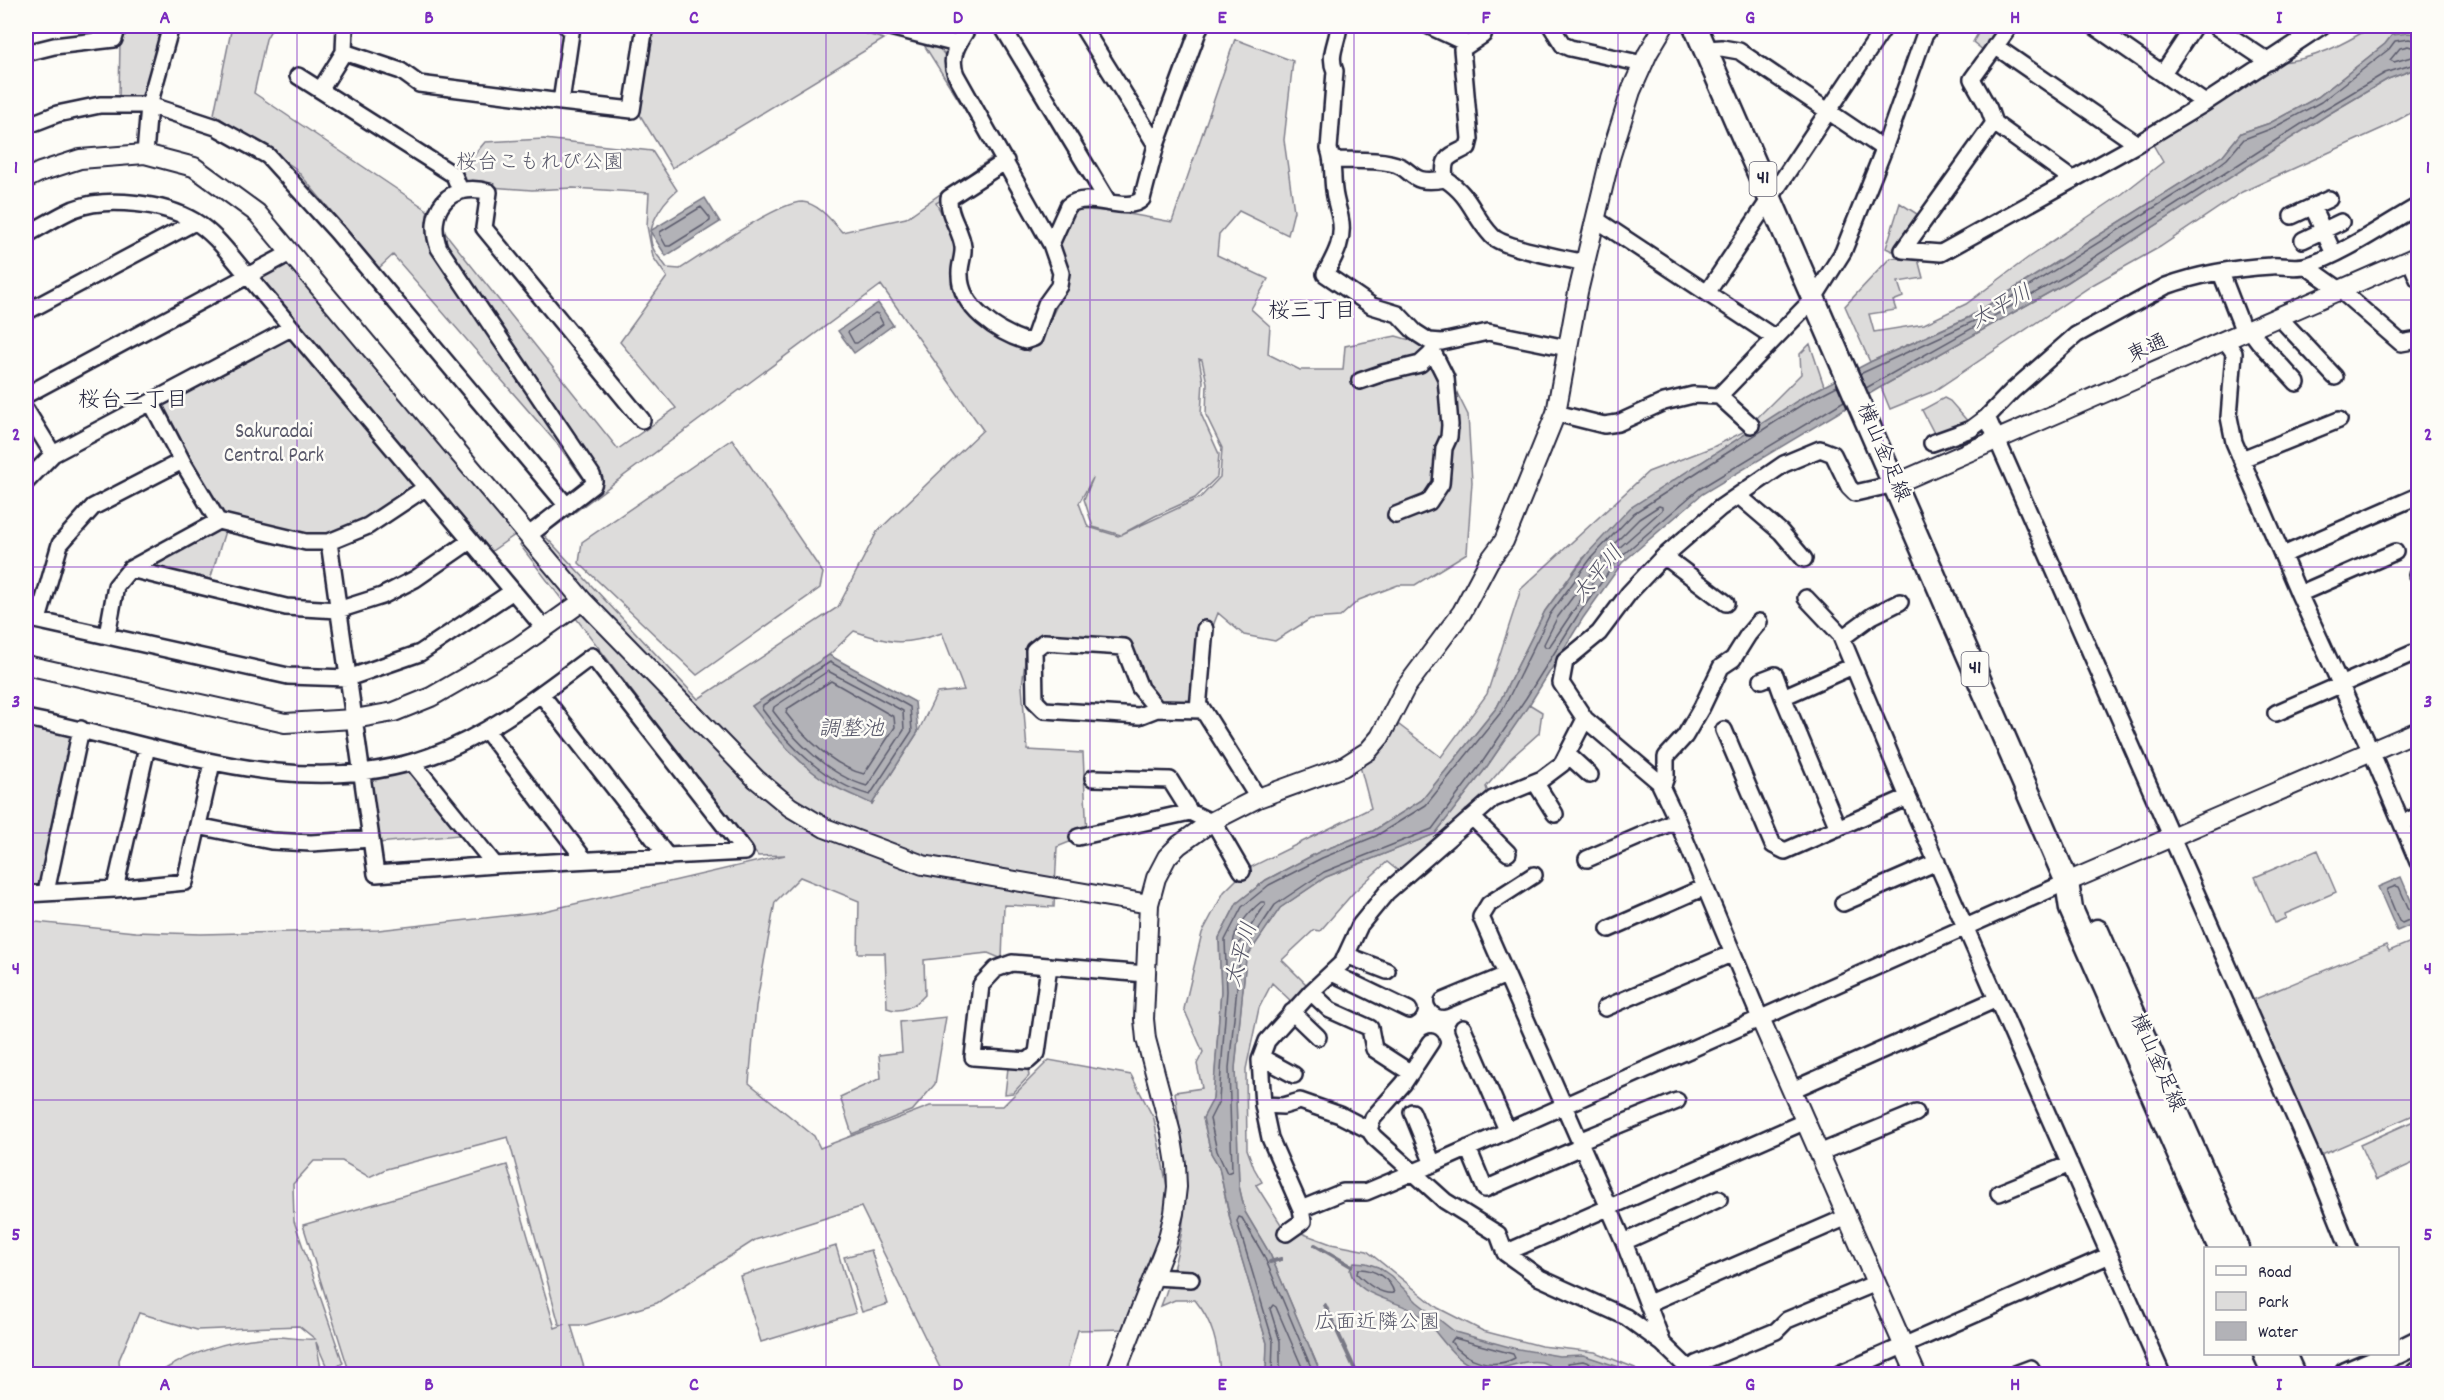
<svg xmlns="http://www.w3.org/2000/svg" width="2444" height="1400" viewBox="0 0 2444 1400" font-family="Dekko,'Klee One',sans-serif">
<rect width="100%" height="100%" fill="#fdfcf7"/>
<filter id="ink" filterUnits="userSpaceOnUse"><feTurbulence type="fractalNoise" baseFrequency=".0167" numOctaves="2"/><feDisplacementMap in="SourceGraphic" scale="12" xChannelSelector="R" yChannelSelector="G"/><feConvolveMatrix kernelMatrix="1 2 1 2 8 2 1 2 1" color-interpolation-filters="sRGB"/></filter>
<g filter="url(#ink)">
<!-- green -->
<path fill="#dddcdb" stroke="#807f8b" stroke-width="1.5" fill-rule="evenodd" d="M124,26h41l-20,67 -8,6 -18,-1 1,-57z
M232,26h41l-7,13 -12,54 172,116 192,240 58,-41 -56,-66 47,-65 -14,-20 -6,-31 2,-33 -76,-5 -41,2 -68,-5 -4,-13 25,-30 59,-3 108,12 25,39c-16,14 -35,41 -22,62 4,6 9,11 12,16l13,1c24,-15 98,-67 122,-67 16,1 30,19 40,30l64,-14 88,-62 -75,-119h11l22,27 54,97 -70,42 19,35 2,19 -5,16 11,33 22,24 43,21 11,-9 27,-55 2,-15 -11,-31 18,-31c34,-1 65,6 97,12l63,-183 58,22 -9,79 10,71 -6,24 -49,-24 -20,23 -2,21 51,24 -17,30 19,17 -2,28 32,16h43l2,-24 51,-10 38,11 34,68 4,67 -5,71 -52,32h-17l-39,15 -19,17 -30,2 -35,22 -31,-6 -26,-22 -13,34 -5,54h-21l-11,4 -21,-11 -24,-53 -74,-5 -23,18 -4,32 5,64 56,3 4,82 -30,12 -3,60 -50,-2 -2,54 -14,-6 -64,7 1,35c-10,11 -24,19 -38,13l-2,-55h-27l1,-52 -59,-24 -25,25 -19,104 -7,77 65,53 6,12 110,-42h73l46,-46 82,15 23,44 16,83 -41,127 -51,1 -12,44h-123l-82,-167 -106,33 -98,63 -71,22h-15l15,49h-236l-47,-149 204,-60 48,163 8,-3 -4,-1 -51,-187 -122,32 -17,8 -27,-16h-28l-21,23 1,37 49,142 -14,9 -13,-30 6,32h-165c36,-23 77,-36 120,-37 13,0 26,3 38,2l-16,-13 -102,4 -58,-17 -20,47 1,14h-94v-453l109,11 66,2 177,-4 162,-18 245,-57 -27,1 -238,-311 72,-54 -33,-45 -166,-191 -14,13 -84,-100 -81,-54zM881,285l102,145 -106,102 -39,75 -140,92 -154,-164zM1199,359l3,1 5,23 -1,32 16,33 -2,29 -20,21 -78,36 33,-18 40,-18 22,-21 2,-23 -18,-40 2,-33zM1093,478l-9,21 9,28 28,8 -3,1 -30,-9 -9,-24zM854,631c38,13 50,15 88,2l22,57 -27,3 -19,39 -46,72 -120,-98 77,-51z
M652,26h187l45,13 -212,129 -32,-53z
M1977,26h24l-17,25 -11,-9 7,-12z
M2373,26h45v14l-26,-5 -7,9 -67,53 -48,26 -29,10 -18,22 -21,15 -233,147 -99,45 -25,-56 45,-48 28,1 5,19 -25,4 5,15 -10,4 3,9 -27,4 5,18 50,-8 42,-20 63,-47 93,-63 41,-32 -12,-21 128,-79c35,-2 65,-18 94,-36z
M2418,68v41l-33,18 -143,65 -82,55 -66,37 -160,107 -44,18 -9,-22 187,-105 259,-167 61,-36z
M1900,203l17,11 -25,37 -6,-3z
M287,263l232,269 -30,21 -230,-274z
M288,336l125,147 -2,7c-14,10 -28,21 -42,30 -45,26 -95,8 -142,-2l-10,-6 -54,-108z
M1810,344l14,42 -21,11 -220,161 -38,53 -48,96 -75,93 -49,31 -54,21 -53,28 -29,23 -18,35 2,53 -8,108 -10,19 8,35 8,14 11,52 37,124 -1,31h-46c-2,-29 -7,-52 -25,-74h-20l-14,6c9,-22 22,-70 23,-94 3,-40 -4,-81 -9,-120l27,-4 -5,-24 6,-12 -19,-43 18,-76 22,-41 23,-23 124,-61 -11,-42 39,-41 42,32 46,-63 34,-105 127,-117 65,-25 30,-15 58,-58 -1,-20z
M1944,398l6,3 20,23 -34,13 -14,-27z
M732,439l91,134 -3,15 -123,87 -118,-112 3,-21z
M217,528l8,3 -16,52 -49,-13 -4,-11z
M1529,704l13,8 -3,21 -28,25 -25,29 2,6 -85,82 -16,-13 -33,30 -34,39 -6,-1 -32,30 28,28 -16,16 -22,-21 -13,25 -13,61 1,80 7,19 8,14 -6,3 26,41 49,18 36,7 71,57 45,23 58,15 54,6 40,16 5,6h-319l-51,-120 -25,-42 -6,-26 -4,-118 11,-110 34,-50 46,-31 109,-43 51,-66z
M26,723l51,11 -34,153 -17,2z
M406,768l53,67 -80,8 -10,-61 4,-7z
M2318,850l18,42 -51,22 1,4 -11,5 -20,-46z
M2418,939v174l-103,45 -67,-156 138,-57 3,6z
M946,1017l-11,67 -22,26 -61,24 -12,-37 41,-19 -2,-23 23,-3 -2,-30z
M1008,1068l20,1 1,7 -16,17 -8,1z
M2418,1119v42l-42,19 -16,-35z
M836,1246l20,67 -95,29 -21,-66z
M871,1250l17,54 -26,8 -18,-55z"/>
<!-- water -->
<path fill="#b2b2b7" stroke="#787885" stroke-width="1.5" d="M2409,33l6,1 3,6v28l-30,11 -61,36 -259,167 -187,105 -179,107 -80,69 -39,55 -52,84 -45,66 -51,66 -109,43 -46,31 -34,50 -11,110 4,118 6,26 25,42 51,120h-55l1,-31 -36,-120 -12,-56 -8,-14 -8,-35 10,-19 1,-14 7,-94 -2,-53 18,-35 29,-23 53,-28 54,-21 49,-31 75,-93 48,-96 43,-58 42,-45 173,-111 67,-35 100,-45 232,-147 21,-15 18,-22 29,-10 48,-26 67,-53 7,-9z
M705,198l15,24 -54,34 -16,-25z
M878,303l15,22 -39,28 -16,-22z
M829,655l86,47 3,30 -46,72c-12,-6 -26,-11 -38,-18 -33,-18 -60,-51 -82,-80z
M2401,877l17,40v5l-21,9 -19,-44z
M1354,1262l12,1 12,4 13,9 26,26 38,30 58,16 46,8 24,-1 42,14 6,5c-23,1 -47,2 -69,-3 -8,-2 -14,-7 -21,-9 -21,-4 -43,13 -64,6 -30,-10 -39,-42 -64,-57 -19,-12 -58,-15 -63,-41z"/>
<g fill="none" stroke-linecap="round" stroke-linejoin="round">
<!-- shore -->
<path stroke="#5c5c6d" stroke-width="1.5" d="M2418,49l-10,-3 -8,2 -10,12 4,2 24,-7
M701,207l9,11v3l-40,25h-4l-6,-11v-3z
M875,313l3,1 5,10 -26,19h-3l-6,-11z
M1860,374l112,-52 234,-147 21,-16 17,-20 29,-11 48,-26 68,-53 6,-8 14,-2 9,2
M1837,386l-31,16 -172,111 -42,44 -42,57 -48,97 -76,94 -50,31 -54,22 -53,27 -27,22 -17,33 2,51 -7,94 -1,16 -9,18 7,32 10,22 5,-2 -3,-103 11,-111 35,-52 49,-33 108,-43 49,-65 45,-66 52,-83 40,-56 81,-70 145,-88
M1866,388l199,-112 258,-166 62,-37 33,-10
M1659,506l3,1v3l-43,38h-4l-1,-4 25,-25z
M1605,554l4,1v3l-60,89h-4l-1,-3 13,-26z
M830,662l80,45 2,24 -42,64c-43,-11 -83,-51 -108,-86l1,-4z
M828,671l75,40 1,19 -37,56c-37,-10 -72,-45 -94,-75l1,-4z
M831,681l63,36 1,10 -31,47c-30,-7 -60,-37 -78,-61l1,-4z
M2396,886l3,1 13,29 -1,3 -9,4 -3,-2 -12,-29 1,-3z
M1261,902h4v3l-27,40 -4,1c-4,-13 17,-36 27,-44z
M1358,1269c15,-1 33,10 36,24 -13,2 -28,-10 -37,-19z
M1454,1338l59,16 2,4c-22,12 -49,3 -64,-16z
M1272,1374l1,-33 -36,-120 2,-4 3,1 22,38 50,118
M1280,1374v-33l-10,-32 3,-4 3,2 29,67
M1571,1374l-3,-11 15,-2 38,13"/>
<!-- stream -->
<path stroke="#787885" stroke-width="4" d="M1315,1245l36,21
M1270,1262l11,-3
M1325,1305l32,69"/>
<defs>
<path id="minor" d="M345,26l-1,26 57,19 18,13 142,18 11,-76h-6
M886,26l71,18
M969,26c-10,16 -21,30 -13,49l95,169 10,29 -2,13 -13,18 -12,34 -9,3c-27,-9 -65,-33 -65,-66 -1,-9 4,-19 3,-28 -2,-18 -15,-30 -14,-49l57,-37
M1002,26l105,174
M1082,26l74,119
M1339,26c-2,18 -11,29 -4,45l-6,78c5,14 3,27 5,41 1,10 4,18 6,27 5,22 -5,39 -15,57l47,32 26,8 17,18 14,9 13,1 46,-10 79,16
M1429,26l39,18
M1486,26l-3,9 -21,14 8,90 -2,8c-19,10 -26,9 -23,32 27,18 27,36 47,57 11,12 75,23 94,27
M1551,26l12,19 7,3 73,16
M2010,26l-38,53 17,30 5,14 -91,127 38,3 196,-109 68,-41 117,-77
M2094,26l111,77
M2215,26l54,36
M1995,46l142,98
M1706,49l16,-1 17,3 145,98
M26,53l28,-7 60,-7 4,-13
M2163,73l31,-47
M298,76l156,99 6,15
M321,89l23,-37
M561,102l71,8 13,-84
M1994,123l79,57
M26,126l31,-12 43,-9h49l67,22 52,29 69,76 230,274
M145,154l4,-49 22,-79
M1333,160c18,1 39,-1 57,3 26,5 16,23 55,16
M2313,208l21,46
M2292,216l37,-17
M1597,220l178,118
M26,235c15,-8 32,-19 48,-26 33,-13 90,-6 120,12 22,13 38,37 55,56l295,351
M2303,240l38,-18
M1051,244l17,-38c20,-17 58,9 74,-7l14,-54 44,-119
M2410,260l8,19
M2306,266l34,24 61,53 17,-3
M2221,273l23,59
M1707,293l178,-267
M26,312l169,-90
M2279,317l56,60
M2250,330l9,12 38,41
M2226,341l8,12 -5,64 5,25 65,152 72,157 47,111
M1360,381l23,-8 37,-9 13,-12
M26,395l264,-142
M1719,396l95,-98 29,-46 41,-103 40,-113 7,-10
M26,410l27,44
M1556,413l48,12 14,-2 46,-21 29,-7 26,1 32,29
M1932,443l39,-14 16,-12
M2242,459l97,-39
M26,482l27,-28 238,-126
M1739,496l42,36 23,27
M1396,515l33,-13 12,-18 3,-36 5,-11 1,-12 -4,-47 -13,-26v-10
M529,535l64,-50 1,-4 -2,-6 -153,-227c-14,-36 10,-68 50,-56l-5,36 158,192
M329,542l39,-16 57,-38
M2283,555l135,-59
M1664,556l62,47
M130,569l156,38 52,3 44,-14 33,-17 55,-38
M2417,575l1,-1
M2299,594l96,-42
M1806,598l34,36 68,163 254,577
M26,618l262,58 60,2 72,-25 93,-62
M38,620l22,-76 33,-37 89,-46
M107,635l9,-49 14,-17 88,-48
M1842,638l30,-22 28,-14
M1762,680l13,-5 8,22
M541,694l127,163
M1157,709l-18,7 -95,-6 -9,-9 -1,-51 10,-8 80,5 16,41 17,21 46,1 55,88
M1198,709l7,-80
M2276,713l142,-62
M26,718c132,25 270,87 405,38 59,-21 111,-63 161,-100l153,196 -250,13 -119,9 -47,-332h-23l-88,-21 -36,-60 -31,-59
M486,730l99,130
M1724,730l49,115 12,6 123,-54
M1567,754l23,21
M412,762l83,103
M1093,778l77,2 20,32 21,10
M1535,782l20,32
M1662,788l4,-11v-20l19,-21 17,-29 19,-40 12,-8 15,-24 11,-13
M1472,817l36,36
M1213,821l29,50
M2402,823l16,-7
M198,826l73,15 40,2 60,-4
M1838,828l-55,-131 70,-31
M1078,837l112,-25
M1587,859l90,-39
M1534,875l-45,29 -8,13 143,325 39,102
M115,889l32,-142
M46,892l35,-163
M26,894l89,-5 70,-7 27,-119
M1843,903l94,-41
M1609,929l96,-42
M1346,955l41,16
M1049,966l-12,87 -9,8 -55,-4 8,-72 15,-16 16,-6 134,11
M1332,973l77,37
M1311,992l19,18 40,18 4,21 37,24
M1443,1001l63,-26
M1605,1008l128,-55
M1292,1012l26,25
M1760,1018l-83,-198 -18,-38 -74,-63 -24,-36 4,-22 34,-28 30,-40 31,-33 60,-52 64,-44 36,-15 13,5 16,33 6,6 40,-9
M1463,1028l44,102
M1431,1042l-27,41 -31,35 -4,12 5,7 71,64 53,33 7,19 35,25 86,39 37,27 31,30
M1261,1057l33,18
M1792,1090l205,-91
M1263,1105l20,1 17,-5 40,14 29,15
M1412,1112l21,52
M1579,1141l98,-40
M1468,1148l17,41 96,-42
M1819,1153l97,-40
M1999,1193l71,-29
M1301,1209l-31,-71 -7,-33 -3,-45 7,-19 44,-49 32,-30 17,-37 27,-33 106,-93 49,-20 20,-15 23,-45
M1286,1233l17,-12 -2,-12 42,-17h23l67,-28 634,-282
M1624,1242l95,-43
M2349,1248l-35,-87 -327,-744 25,-26 64,-56 90,-49c33,-12 70,-18 105,-20 11,-1 26,3 37,-1 34,-10 78,-41 110,-59
M1505,1253l301,-132
M1154,1277l37,2
M1649,1303l198,-86
M1689,1371l7,-7 80,-33 11,-11 89,-37
M1839,1374l271,-119
M2015,1374l16,-6"/>
<path id="tertiary" d="M26,179l14,-7 40,-13 65,-5 49,13 63,46 326,388 173,178 34,28 35,21 98,37 226,39
M1895,484l523,-228
M26,665l259,58 69,-4 40,-7 37,-15 87,-50 65,-46
M2067,882l351,-151
M1760,1018l156,356
M1115,1374l52,-132 7,-29 3,-26 -1,-23 -5,-31 -25,-94 -2,-20 5,-115 7,-26 11,-21 12,-12 32,-23 47,-24 85,-31 25,-16 12,-14 26,-50 56,-75 27,-51 15,-20 52,-128 22,-121 32,-134 21,-67 17,-38 16,-27"/>
<path id="primary" d="M1695,26l372,856 4,27 149,339
M2097,931l140,317
M2398,1352l20,-10
M2265,1354l9,20
M2284,1354l9,20
M2346,1374l47,-20
M2417,1374h1"/>
</defs>
<!-- minor casing -->
<use href="#minor" stroke="#22223b" stroke-width="20"/>
<!-- tertiary casing -->
<use href="#tertiary" stroke="#22223b" stroke-width="22"/>
<!-- primary casing -->
<use href="#primary" stroke="#22223b" stroke-width="27"/>
<!-- minor -->
<use href="#minor" stroke="#fdfcf7" stroke-width="15"/>
<!-- tertiary -->
<use href="#tertiary" stroke="#fdfcf7" stroke-width="18"/>
<!-- primary -->
<use href="#primary" stroke="#fdfcf7" stroke-width="22"/>
</g>
</g>
<!-- grid -->
<path fill="none" stroke="#7b2cbf" stroke-width="1.5" stroke-opacity="0.55" d="M297,26v1348M561,26v1348M826,26v1348M1090,26v1348M1354,26v1348M1618,26v1348M1883,26v1348M2147,26v1348M26,300h2392M26,567h2392M26,833h2392M26,1100h2392"/>
<g text-anchor="middle" dominant-baseline="central" stroke-width="5" stroke-linejoin="round" paint-order="stroke">
<!-- shield labels -->
<g fill="#fdfcf7" stroke="#646373" stroke-width="1.5">
<rect x="1749.5" y="162" width="27" height="34" rx="4.5"/>
<rect x="1961.5" y="652" width="27" height="34" rx="4.5"/>
</g>
<g font-size="20" font-weight="bold" fill="#22223b">
<text x="1763" y="179">41</text>
<text x="1975" y="669">41</text>
</g>
<!-- park labels -->
<g font-size="21" fill="#5a5a6b" stroke="#fdfcf7">
<text x="540" y="164">桜台こもれび公園</text>
<text x="274" y="433">Sakuradai<tspan x="274" dy="24">Central Park</tspan></text>
<text x="1377" y="1324">広面近隣公園</text>
</g>
<!-- street labels -->
<g font-size="21" fill="#22223b" stroke="#fdfcf7">
<text transform="translate(2148 350) rotate(-24)">東通</text>
<text transform="translate(1882 453) rotate(67)">横山金足線</text>
<text transform="translate(2156 1063) rotate(66)">横山金足線</text>
</g>
<!-- water labels -->
<g font-size="22" font-style="italic" fill="#545466" stroke="#fdfcf7">
<text transform="translate(2002 308) rotate(-29)">太平川</text>
<text transform="translate(1599 575) rotate(-50)">太平川</text>
<text x="851" y="730">調整池</text>
<text transform="translate(1243 955) rotate(-74)">太平川</text>
</g>
<!-- neighbourhood labels -->
<g font-size="22" fill="#22223b" stroke="#fdfcf7">
<text x="1312" y="312">桜三丁目</text>
<text x="133" y="401">桜台二丁目</text>
</g>
</g>
<!-- margin -->
<rect width="2444" height="1400" fill="none" stroke="#fdfcf7" stroke-width="66"/>
<!-- legend -->
<rect x="2204" y="1247" width="195" height="108" fill="#fdfcf7" stroke="#a5a5ac" stroke-width="1.5"/>
<rect x="2216" y="1266" width="30" height="9" fill="#fdfcf7" stroke="#a5a5ac" stroke-width="1.5"/>
<text x="2258" y="1277" font-size="18" fill="#22223b">Road</text>
<rect x="2216" y="1292" width="30" height="18" fill="#dddcdb" stroke="#a5a5ac" stroke-width="1.5"/>
<text x="2258" y="1307" font-size="18" fill="#22223b">Park</text>
<rect x="2216" y="1322" width="30" height="18" fill="#b2b2b7" stroke="#a5a5ac" stroke-width="1.5"/>
<text x="2258" y="1337" font-size="18" fill="#22223b">Water</text>
<rect x="33" y="33" width="2378" height="1334" fill="none" stroke="#7b2cbf" stroke-width="2"/>
<g font-size="20" text-anchor="middle" font-weight="bold" fill="#7b2cbf">
<text x="165" y="23">A</text>
<text x="429" y="23">B</text>
<text x="694" y="23">C</text>
<text x="958" y="23">D</text>
<text x="1222" y="23">E</text>
<text x="1486" y="23">F</text>
<text x="1750" y="23">G</text>
<text x="2015" y="23">H</text>
<text x="2279" y="23">I</text>
<text x="16" y="173">1</text>
<text x="2428" y="173">1</text>
<text x="16" y="440">2</text>
<text x="2428" y="440">2</text>
<text x="16" y="707">3</text>
<text x="2428" y="707">3</text>
<text x="16" y="974">4</text>
<text x="2428" y="974">4</text>
<text x="16" y="1240">5</text>
<text x="2428" y="1240">5</text>
<text x="165" y="1390">A</text>
<text x="429" y="1390">B</text>
<text x="694" y="1390">C</text>
<text x="958" y="1390">D</text>
<text x="1222" y="1390">E</text>
<text x="1486" y="1390">F</text>
<text x="1750" y="1390">G</text>
<text x="2015" y="1390">H</text>
<text x="2279" y="1390">I</text>
</g>
</svg>
